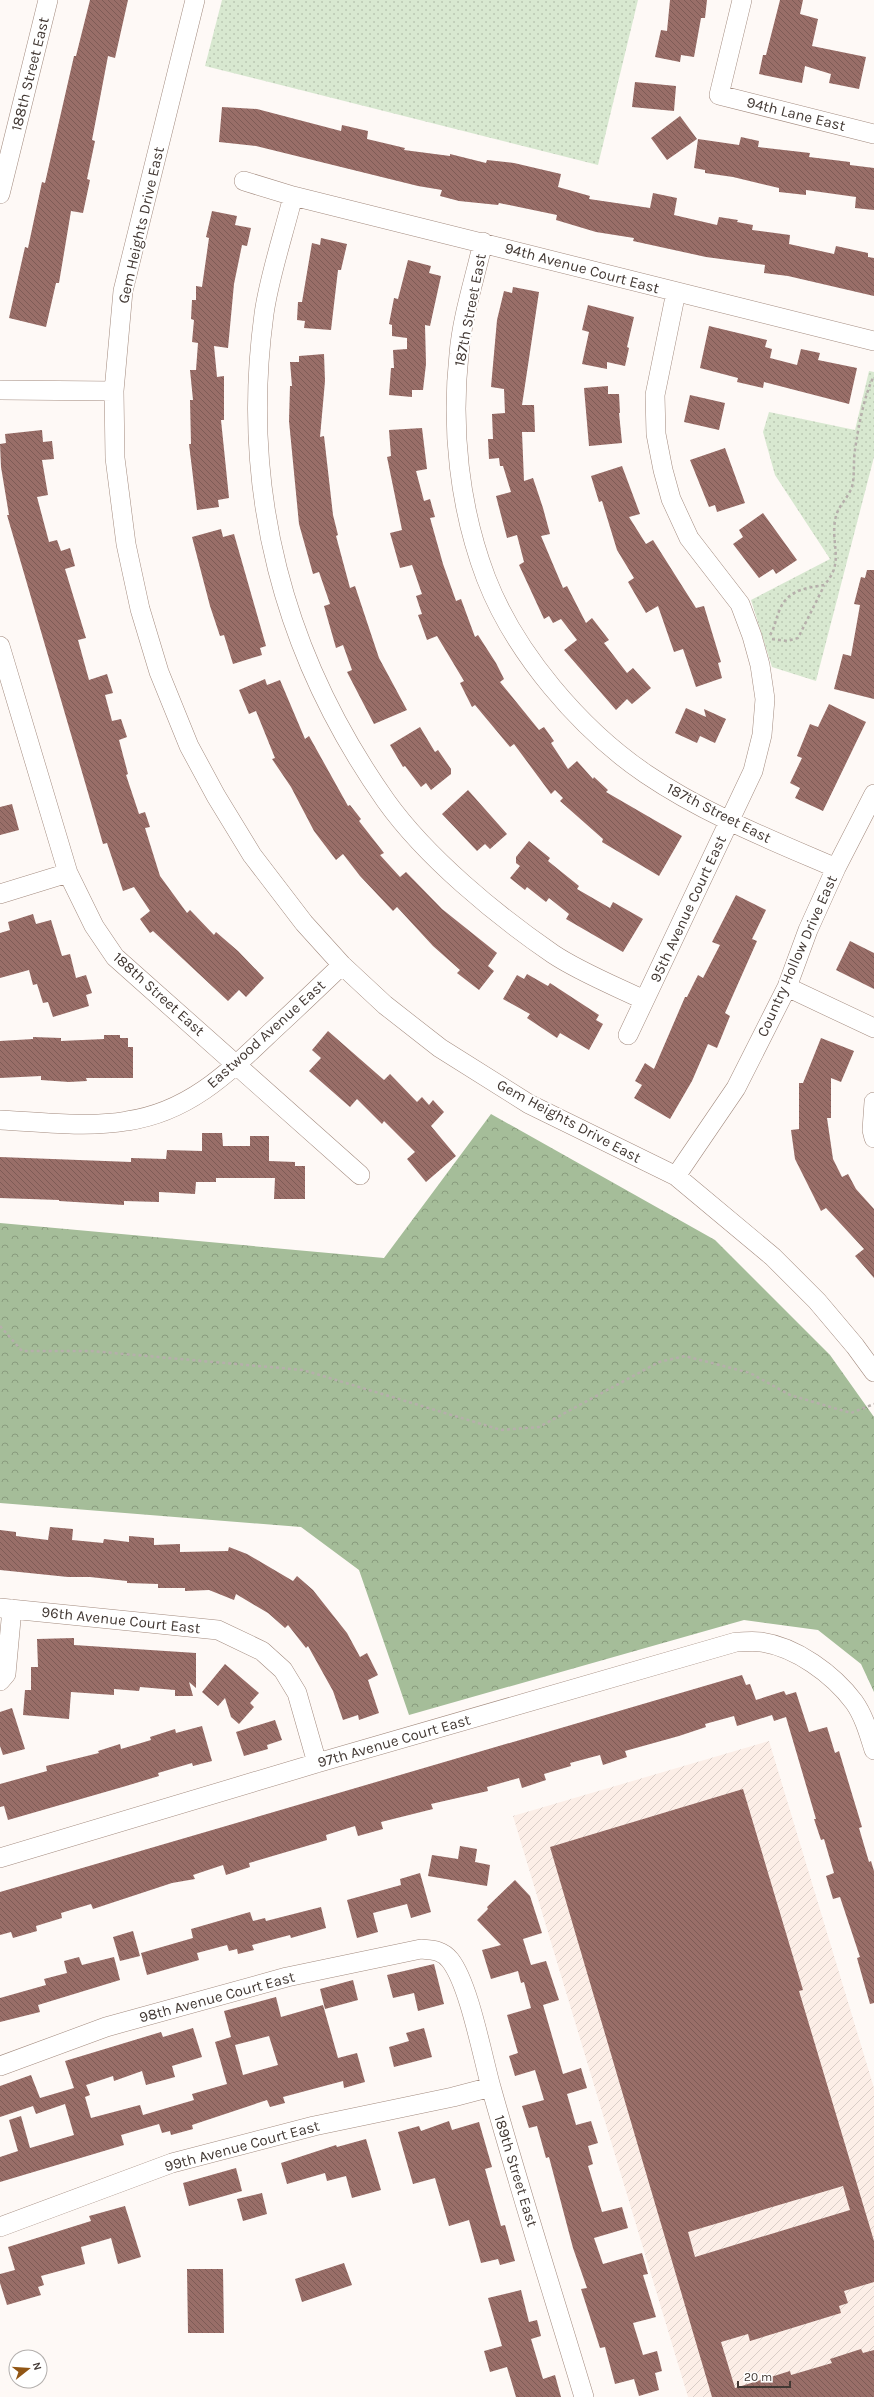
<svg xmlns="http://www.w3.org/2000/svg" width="874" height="2397" viewBox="0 0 874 2397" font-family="Karla,sans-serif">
<defs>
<pattern id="industrial-furrows" width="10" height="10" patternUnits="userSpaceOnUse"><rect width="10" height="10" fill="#fceee7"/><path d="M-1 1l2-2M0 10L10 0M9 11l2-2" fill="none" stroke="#d9cdc7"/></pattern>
<pattern id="forest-crowns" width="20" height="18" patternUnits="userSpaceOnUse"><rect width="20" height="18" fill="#a5bd99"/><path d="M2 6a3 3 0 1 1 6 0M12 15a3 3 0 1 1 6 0" fill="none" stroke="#889b7d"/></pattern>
<pattern id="park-dots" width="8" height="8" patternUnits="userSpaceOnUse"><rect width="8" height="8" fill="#d8e8d0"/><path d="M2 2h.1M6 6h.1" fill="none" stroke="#bbc8b3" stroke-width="1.8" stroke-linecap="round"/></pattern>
<pattern id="building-back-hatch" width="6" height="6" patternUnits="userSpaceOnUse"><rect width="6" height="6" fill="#996e68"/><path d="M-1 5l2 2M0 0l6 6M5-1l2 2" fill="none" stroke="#7e5b56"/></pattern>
</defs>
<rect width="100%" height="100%" fill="#fef9f6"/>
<!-- industrial -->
<path fill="url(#industrial-furrows)" d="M769,1741l105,347v268l-136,41h-50l-175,-581z"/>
<!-- forest -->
<path fill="url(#forest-crowns)" d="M491,1114l224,126 115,115 44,62v275l-13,-28 -43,-34 -74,-10 -335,95 -50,-145 -58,-43 -301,-24v-280l384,35z"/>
<!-- park -->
<path fill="url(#park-dots)" d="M222,0h416l-40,165 -393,-99z
M869,371l5,1v85l-58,224 -44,-14 -21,-67 79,-41 -55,-84 -12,-43 6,-20 86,18z"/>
<!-- building -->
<path fill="url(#building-back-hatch)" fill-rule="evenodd" d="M90,0h38l-13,58 -7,-2 -16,84 3,1 -8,38 3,1 -7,33 -12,-2 -12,72h-3l-10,44 -37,-9 16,-71 3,1 14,-66 3,1 29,-127h2z
M670,0h37l-2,18h-4l-7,39 -13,-2 -1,7 -25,-5 6,-27 6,1z
M780,0h23l-3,14 18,5 -6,27 54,11 -7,32 -30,-6 2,-9 -26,-8 -3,17 -43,-9 4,-19h3z
M635,82l41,4 -2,25 -42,-4z
M222,107l35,2 84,22 1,-6 26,6 -1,8 38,9 -1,2 46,6v-2l36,9 1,-3 27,3 47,11 -3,13 32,9 -1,3 61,9 3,-15 24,5 -3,17 43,10 2,-8 19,3 -1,2 16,3 -1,5 38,5 -1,9 45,10 2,-8 32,7v4l6,1v38l-86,-20 -24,-3 1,-8 -59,-8 -73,-16 1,-3 -38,-6 -40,-12 1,-5 -58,-12 -1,2 -39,-4 -19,-5 2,-6 -24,-4 -162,-40 -37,-4z
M680,116l17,23 -30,21 -16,-22z
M741,137l18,4 -1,6 52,6 -1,4 41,5v3l24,3v42l-19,-2 1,-11 -50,-7v5l-27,-3v-4l-46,-11 -28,-4v-3l-11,-2 4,-29 41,6z
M212,211l25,5 -2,9 16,3 -4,18 -5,-1 -8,39 -6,64 -14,-2 3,31 7,-1v44h-3l8,78 -11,2 1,7 -22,3 -8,-66h2l-1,-44h3l-3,-30h6l2,-27 -6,-1 2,-22 -3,-1 1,-19h4v-14l6,1 7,-49 -3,-1z
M321,238l26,6 -6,26h-3l-7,60 -27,-2 1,-7 -8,-1 1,-18h4l10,-59 8,2z
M408,260l23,6 -2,7 12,3 -11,50 -5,-1 1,39 -3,26h-11v7l-23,-2 2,-27h3l-1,-18 14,-1v-11l-15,-2v-11l-3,-1 5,-26 4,1z
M513,287l26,5 -17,113h12l1,27h-13l2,49 9,-3 10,30 7,26 -9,2 22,52 4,-2 19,37 6,-5 17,22 -5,3 23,30 6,-5 18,20 -19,16 -5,-5 -11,11 -52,-60 13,-10 -16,-21 -8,4 -4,-7 -5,3 -25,-54 5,-3 -7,-27 -10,3 -11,-42 15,-4 -8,-26h-3l-1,-8 -10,1 -1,-20h5l-1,-25 13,-1 -1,-24 -13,-2 6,-67 7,-29 8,2z
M588,305l46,12 -7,30 2,1 -4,18 -18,-4v7l-25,-5 7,-32 -7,-2z
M709,326l58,14 -2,7 7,2 -2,9 27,7 4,-16 19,4 -2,7 39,8 -8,36 -85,-22 -1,6 -26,-6 1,-4 -38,-10z
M324,354l1,27 -5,56 4,-1 9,79 5,20 -2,1 14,52 5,-2 24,72 28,52 -33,14 -27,-52 5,-2 -9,-25 -7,3 -12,-42 6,-2 -11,-32 -6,2 -14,-50 -10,-103 1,-35h2l-2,-24h9v-6z
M608,386v8h11l1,19h-1l3,30 -33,3 -5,-58z
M690,395l35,8 -6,27 -35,-8z
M422,428l5,41 -11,2 8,30 6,-2 5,18 -5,1 13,46 13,37 5,-2 14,38 3,-2 18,28 8,16 -4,3 39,48 5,-3 10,14 -3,2 17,26 9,-8 16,18 1,-2 14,13 -2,2 76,44 -23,40 -57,-34 1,-3 -43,-38 3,-3 -8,-8 -4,4 -37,-50 -4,3 -35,-42 -3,2 -12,-24 4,-2 -27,-45 -10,4 -9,-25 4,-1 -6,-18 6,-2 -10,-29 -12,3 -10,-35 12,-3 -15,-73 4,-1 -2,-26z
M42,430l1,12 9,-1 2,18 -12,1 6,35 -11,2 12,45 8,-2 4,11 9,-3 5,18 -10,3 21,69 -8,2 11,40 18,-6 6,19 -8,2 7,26 9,-2 6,18 -8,3 9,34 -2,1 13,39 6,-2 5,15 -5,1 15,48 27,37 3,-3 24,25 2,-3 22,19 26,27 -18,19 -7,-7 -11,11 -75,-70 -3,2 -10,-14 10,-8 -16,-24 -11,4 -16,-48 -4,1 -96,-329h2l-8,-48 -1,-23 6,-1 -1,-9z
M725,448l20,55 -28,9 -2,-7 -6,2 -19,-47z
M622,466l18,48 -11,3 17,27 7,-4 43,68 8,-2 17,56 -3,1 4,15 -26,9 -13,-38 -9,3 -16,-46 -12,7 -18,-31 6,-4 -17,-28 -15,-49 -3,1 -8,-26z
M763,513l34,47 -21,14 -3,-5 -14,9 -26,-34 10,-7 -4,-7z
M221,529l2,8 11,-3 32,112 -6,2 2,7 -29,9 -9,-29 -4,1 -10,-30 -18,-69z
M867,570h7v129l-40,-10 9,-35 8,2 9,-51 -6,-1 7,-27 4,1z
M265,679l2,6 13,-5 25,59 4,-3 39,70 2,-1 11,14 -2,2 25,32 -4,2 20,22 6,-5 36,37 55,44 -9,13 6,5 -15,19 -22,-17 3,-3 -27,-24 -36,-39 -4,4 -33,-35 -17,-22 -7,6 -22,-29 -23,-44 -19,-28 3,-1 -19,-47 -7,3 -10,-24z
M829,704l37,18 -43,89 -28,-13 5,-10 -10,-5 12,-25 -5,-2 13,-32 8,3z
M686,708l20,9 -2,-8 22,10 -11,24 -15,-7 -3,7 -22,-10z
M420,727l15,25 3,-2 13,19v5l-20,16 -5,-7 -5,4 -16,-21 -2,1 -13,-22z
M468,790l39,44 -17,15 -5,-5 -8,7 -35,-37z
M12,804l7,26 -19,5v-28z
M529,841l21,17 -2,3 31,25 -2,3 33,19 3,-6 30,17 -20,33 -57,-33 3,-5 -20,-16 -3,4 -19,-15 -2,3 -15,-12 10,-12 -4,-3v-6z
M736,895l30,15 -14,29 5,2 -32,72 5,3 -13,32 -9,-4 -16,37 -22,38 -36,-21 8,-13 -7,-4 10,-18 9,6 31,-72h2l11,-22 5,3 17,-33 -8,-3z
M33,914l3,10 15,-4 11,36 8,-2 6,24 10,-3 6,18 -6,2 3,11 -36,11 -5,-15 -5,1 -6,-19 -4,1 -4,-15 -29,8v-45l10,-3 -2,-8z
M850,941l24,12v36l-38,-19z
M527,974l21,12 2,-3 49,32 -3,5 7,4 -14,26 -29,-17 -3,5 -30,-20 3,-4 -27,-15 14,-24 7,4z
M328,1031l56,49 6,-6 27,28 5,-5 7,8 4,-5 11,12 -13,14 25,30 -30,26 -19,-23 8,-7 -31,-31 -2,3 -25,-25 -7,8 -41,-36 12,-13 -9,-8z
M104,1035h16v3h8v9h5v31h-47l1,3 -18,1 -28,-2v-4l-41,2v-37l33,-2v-2l28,1v3l43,-2z
M821,1038l33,13 -13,31 -10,-4v40h-4l6,41 9,18 6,-3 8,15 18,20v69l-19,-22 9,-7 -38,-41 -5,3 -26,-52 -4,-29 8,-1v-46h4z
M202,1133h20l1,13h27v-10h19v25l26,1v4h10v33h-31l1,-21h-59v4h-20l-1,12 -36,-2v10l-35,-1v4l-65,-4v-1l-59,-2v-41l131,5v-4l35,1 1,-9 35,1z
M50,1527l23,2 -1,11 31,3 1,-4 25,3v-6l25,2v7l26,-1v8l48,-1 1,-4 18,7 46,27 4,-5 16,14 34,43 13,24 7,-4 11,22 -10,5 11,33 -20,7 -1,-5 -15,5 -10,-29 -25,-45 -2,2 -18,-23 -3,3 -17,-15 -32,-19 -2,6 -25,-10 -24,1v-3h-27v-4l-31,-1v-2l-37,-4h-22l-68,-7v-40l16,2v4l32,4z
M74,1638v7l122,8v35l-7,-6 4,14h-18v-6l-35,-3 -1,4 -25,-2v6l-43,-3 -2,27 -46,-4 2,-25h6v-23h7l-1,-28z
M225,1664l34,29 -9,10 4,4 -15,17 -8,-7 -6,-19 -7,8 -16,-14z
M742,1675l4,10 4,-1 6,16 28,-9 2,4 10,-3 13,40 18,-5 8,26 4,-2 23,76 -3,1 10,34 2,-1 3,10v132l-4,1 -13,-46 3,-1 -20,-60 -7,2 -7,-23 8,-3 -10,-34 -3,1 -7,-21h2l-30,-102 -12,4 -2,-6 -35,11 -3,-10 -29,8 1,3 -27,9 -54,15 2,6 -24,8 -3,-10 -30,8 1,3 -27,8 2,6 -24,8 -3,-10 -32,9 1,4 -57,13 2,5 -52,13 2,7 -25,7 -3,-10 -29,9 1,5 -78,23 1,4 -24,8 -3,-10 -30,10 2,4 -23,4 -79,26 -2,-5 -30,9 1,5 -26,8 1,5 -24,7 -2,-6 -11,3v-43z
M12,1708l13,41 -22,6 -3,-9v-34z
M275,1720l7,20 -15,5 1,4 -24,7 -8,-24z
M202,1726l10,35 -19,5 -1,-3 -34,10 1,3 -33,10 -118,34 -4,-14 -4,1v-23l47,-13 -1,-5 53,-13 -1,-2 22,-7 1,5 30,-9 -1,-3 25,-8 1,4z
M743,1789l60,201 -4,1 75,250v41l-30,9 4,12 -9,3 2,7 -91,28 -2,-7 -27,8 14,46 55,-17 1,4 41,-12 -2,-4 31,-10 2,4 11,-3v47h-162l-162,-550zM843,2186l7,24 -155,47 -7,-25z
M460,1846l17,3 -2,13 15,3 -3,21 -59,-10 4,-21 26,4z
M420,1873l11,39 -20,6 -4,-14 -34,9 5,19 -21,6 -10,-38 54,-15 -1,-6z
M515,1880l15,16 12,37 -19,6 8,26 15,-4 13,39 -16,5 20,69 18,-6 6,20 -20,6 9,31 15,-4 7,22 -10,3 5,18 -5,2 14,46 20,-5 6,21 -34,10 9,26 39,-11 6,21 -5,1 13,42 -23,6 10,32 14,-4 5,20 -7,2 4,17 -20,6 -5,-17 -19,5 -10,-37 -5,1 -19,-59 6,-1 -14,-40 -24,-91 -3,1 -9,-32 -8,2 -7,-22 22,-6 -9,-30 -20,6 -6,-20 9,-3 -11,-38 24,-7 -7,-26 -3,1 -3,-12 -27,8 -9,-29 19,-5 -24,-25 11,-11 -1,-2z
M321,1907l5,21 -35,10 -1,-3 -38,10 2,5 -16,4 -1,-5 -8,2 -2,-6 -30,8 2,7 -52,15 -6,-22 52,-15 -2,-9 59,-17 3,9 12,-3 1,3z
M133,1931l7,25 -20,5 -7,-24z
M79,1957l3,8 32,-8 6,23 -82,25 2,7 -40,10v-24l46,-13 -2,-6 23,-6 -3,-12z
M434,1964l10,40 -26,7 -4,-18 -21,5 -6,-23z
M353,1980l5,20 -33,9 -5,-20z
M276,1997l5,20 42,-12 15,53 19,-5 8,29 -21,6 -1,-7 -60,16 2,6 -15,4 -3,-7 -75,25 1,4 -22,6 -1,-4 -8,2 -3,-9 -38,11 3,10 -124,37v-25l18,-6 -9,-31 12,-4 9,32 44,-13 -9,-31 -29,10 -3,-8 -33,11v-31l31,-11 9,23 34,-10 -9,-27 96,-29 2,5 30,-9 9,29 -30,9 3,11 -29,8 -4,-14 -28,10 -1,-5 -27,9 4,10 -5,2 6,21 49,-13 3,10 51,-15 -2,-6 35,-10 -12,-42 16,-5 -7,-26zM269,2036l9,29 -35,10 -8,-30z
M424,2028l8,29 -38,10 -5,-20 20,-6 -3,-8z
M449,2121l3,9 27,-8 13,45 -7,2 16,57 4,-1 10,36 -15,4 -2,-6 -17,4 -12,-43 -20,6 -14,-48 -22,6 -15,-52 21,-6 2,5z
M366,2139l15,51 -29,8 -6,-22 -19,5 -2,-8 -38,11 -6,-21 55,-18 1,2z
M236,2168l6,23 -53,15 -6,-23z
M262,2193l5,21 -24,7 -6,-22z
M125,2206l16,51 -23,7 -7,-26 -30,9 4,17 -44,12 3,9 -6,2 3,8 -34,10 -7,-22v-9l15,-4 -7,-23 83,-26 -2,-5z
M344,2263l8,22 -50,17 -7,-23z
M187,2269h36l1,64h-36z
M521,2290l8,32 8,-2 4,16 -10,3 12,40 12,-4 6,22h-45l-9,-30 -17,5 -6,-21 18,-5 -14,-48z"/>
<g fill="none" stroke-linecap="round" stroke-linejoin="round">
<defs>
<path id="minor" d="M195,0l-72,291 -9,100 1,67 11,86 14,65 19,63 30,74 27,50 36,59 52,68 38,42 43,40 55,43 89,56 147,72 97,81 44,44 38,45 19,26
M742,0l-23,95 155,39
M244,181l49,15 581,145
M0,194l48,-194
M293,196c-9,37 -24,81 -29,118 -24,176 19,341 122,487 40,56 110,114 167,153 27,18 62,32 91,46
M483,242c-8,36 -21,75 -24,112 -8,74 0,153 27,224 29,75 94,151 160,196 59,40 125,66 190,94
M0,390l114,1
M0,646l68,227 26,53 21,31 245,218
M0,894l68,-21
M787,987l87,41
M628,1035l125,-264 9,-36 3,-36 -5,-34 -8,-29 -12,-32 -51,-66 -18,-39 -8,-29 -7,-36 -1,-39 21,-103
M874,1102l-2,28 2,8
M0,1120c42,2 86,8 127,1 62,-9 101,-48 144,-89 24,-22 47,-44 71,-67
M676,1176l60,-88 51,-101 21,-57 28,-62 38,-74
M0,1608l218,22 44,21 21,19 14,23 20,70
M0,1681l6,-7 6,-65
M0,1858l317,-95 419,-121c8,0 17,-1 25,0 35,5 72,32 93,60 10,14 15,32 20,48
M0,2066l106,-39 181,-50 134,-28c12,1 21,1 29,11 19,24 32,95 41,127 29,104 62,207 93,310
M0,2227l172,-64 142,-37 139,-29 38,-10"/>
</defs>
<!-- minor casing -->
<use href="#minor" stroke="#a38b7f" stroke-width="20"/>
<!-- path -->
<path stroke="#b6afab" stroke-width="2.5" stroke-dasharray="3 3" stroke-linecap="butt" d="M770,635c5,-8 6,-17 10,-26 8,-19 26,-21 44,-24 22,-23 5,-42 12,-69 3,-11 12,-18 16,-29 3,-12 1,-25 3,-37 3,-21 9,-55 19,-74
M772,639l15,2 11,-3 26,-52
M0,1326l22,25h69l212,19 198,60 38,-3 120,-65 26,-6 65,17 40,22 61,18 23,-9"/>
<!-- minor -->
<use href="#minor" stroke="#fff" stroke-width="19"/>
</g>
<g text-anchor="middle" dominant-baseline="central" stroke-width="4" stroke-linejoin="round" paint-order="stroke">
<!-- street labels -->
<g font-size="15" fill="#423833" stroke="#fff">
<text transform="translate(30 74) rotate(-76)">188th Street East</text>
<text transform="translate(796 114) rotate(14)">94th Lane East</text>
<text transform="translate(141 225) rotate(-77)">Gem Heights Drive East</text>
<text transform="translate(582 268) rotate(15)">94th Avenue Court East</text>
<text transform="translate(470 310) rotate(-79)">187th Street East</text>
<text transform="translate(719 813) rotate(27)">187th Street East</text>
<text transform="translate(688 909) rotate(-65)">95th Avenue Court East</text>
<text transform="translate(797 956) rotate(-66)">Country Hollow Drive East</text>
<text transform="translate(159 994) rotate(42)">188th Street East</text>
<text transform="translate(266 1034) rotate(-42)">Eastwood Avenue East</text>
<text transform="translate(569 1121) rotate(28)">Gem Heights Drive East</text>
<text transform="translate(121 1620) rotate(6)">96th Avenue Court East</text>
<text transform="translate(394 1741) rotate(-16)">97th Avenue Court East</text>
<text transform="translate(217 1997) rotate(-15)">98th Avenue Court East</text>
<text transform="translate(242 2146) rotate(-15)">99th Avenue Court East</text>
<text transform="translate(516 2171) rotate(73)">189th Street East</text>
</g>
</g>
<!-- north arrow -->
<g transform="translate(28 2369) rotate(73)"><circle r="19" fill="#ffffff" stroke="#b3afad"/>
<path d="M0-3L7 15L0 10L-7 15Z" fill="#915615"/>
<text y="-6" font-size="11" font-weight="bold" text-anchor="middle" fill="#423833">N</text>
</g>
<!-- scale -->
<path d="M738 2381v6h52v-6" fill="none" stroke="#423833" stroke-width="2"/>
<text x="744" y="2381" font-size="12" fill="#423833" stroke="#ffffff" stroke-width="3" paint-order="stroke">20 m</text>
</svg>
